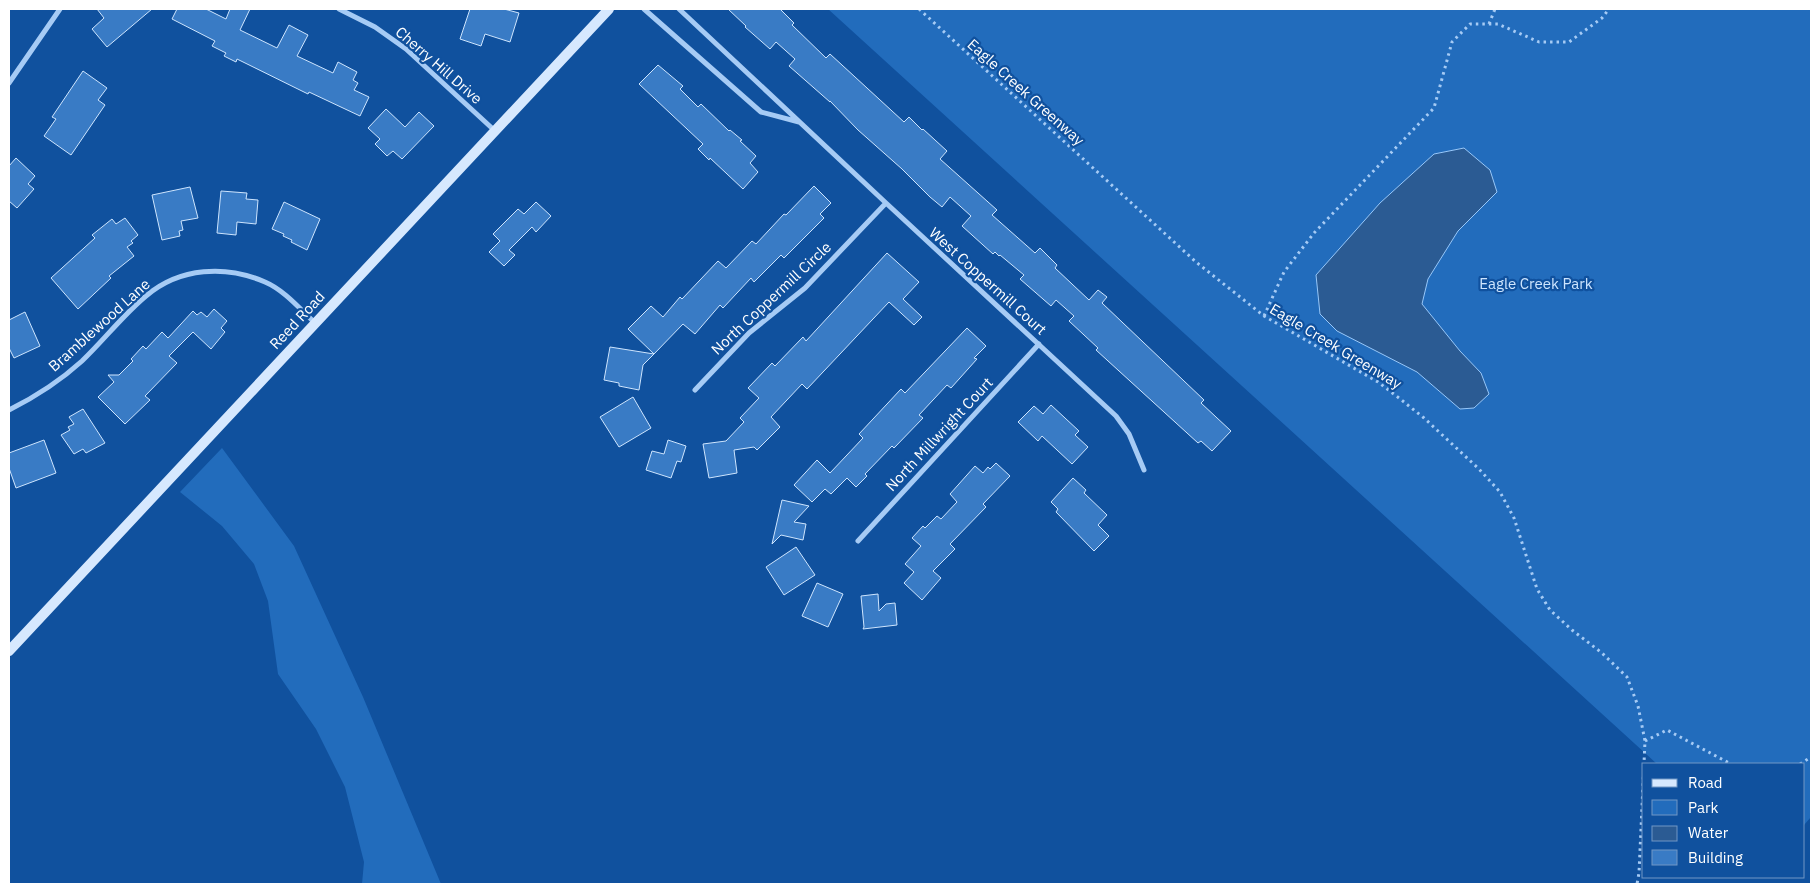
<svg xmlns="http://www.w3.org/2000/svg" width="1820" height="893" viewBox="0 0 1820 893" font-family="'IBM Plex Sans',sans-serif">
<rect width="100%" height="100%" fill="#10519e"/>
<!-- green -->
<path fill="#226cbc" d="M828,9h983v808l-7,8v-61h-147z
M222,448l72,98 69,151 78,187h-79l2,-22 -19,-75 -29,-58 -38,-55 -10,-73 -14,-37 -32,-38 -42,-34z"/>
<!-- water -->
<path fill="#2b5b93" stroke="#97c7f9" d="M1464,148l26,22 7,22 -39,39 -30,48 -6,25 38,47 21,22 8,21 -15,14 -14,1 -43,-37 -80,-41 -17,-17 -4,-39 64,-72 54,-49z"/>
<!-- building -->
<path fill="#397bc5" stroke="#cee5fe" d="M97,9h55l-45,38 -15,-18 12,-11z
M177,9h29l20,10 4,-10h20l-10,21 37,18 12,-23 19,10 -11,21 36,17 5,-11 19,10 -4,8 5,3 -4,7 15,7 -9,19 -51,-24 -1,2 -71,-35 -1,3 -12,-6 2,-3 -14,-7 3,-5 -43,-22z
M470,9h34l15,4 -9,29 -25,-8 -4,12 -21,-7z
M728,9h52l14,14 -2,2 34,33 4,-4 74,68 5,-5 13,13 1,-1 24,22 -7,8 57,51 -5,5 43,38 5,-5 17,17 -2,3 34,32 9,-10 9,7 -5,6 102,97 -3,3 30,28 -19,20 -11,-10 -3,2 -102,-93 2,-2 -29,-27 5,-5 -18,-16 -5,6 -31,-27 4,-4 -24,-20 -1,1 -4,-4 -2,2 -31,-28 9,-10 -21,-19 -8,10 -12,-10 -28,-28 -44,-39 -28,-29v1l-41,-36 6,-7 -19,-17 -6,7 -25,-22 1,-1z
M658,65l25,21 -3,3 18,18 3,-3 28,27 1,-1 12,10 -2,1 16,15 -6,7 8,9 -15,17 -33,-31 -1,2 -11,-11 5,-5 -64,-60z
M83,71l24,17 -9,12 7,5 -34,50 -27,-19 12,-17 -4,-2z
M386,109l19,18 14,-15 15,14 -32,33 -9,-8 -6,5 -12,-12 5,-5 -12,-11z
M16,158l19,18 -7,8 6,5 -17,19 -8,-7v-35z
M814,186l17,17 -11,11 4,4 -40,40 -3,-3 -27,27 -3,-4 -28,30 -3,-3 -25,29 -12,-10 -29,30 -26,-25 23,-23 12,11 17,-20 2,2 36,-38 8,7 26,-27 4,3 28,-30 2,1z
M190,187l8,31 -17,3 2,9 -4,1 1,5 -18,4 -10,-45z
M221,191l26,2 -1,6 12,1 -2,24 -19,-2 -1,13 -19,-2z
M284,202l36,17 -13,31 -16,-8 1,-2 -9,-4 1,-2 -12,-5z
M536,202l15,14 -15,16 -4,-5 -23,23 6,5 -11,11 -15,-14 11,-11 -7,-7 25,-25 6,5z
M125,218l13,17 -7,6 2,2 -6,4 7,9 -25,20 2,2 -33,31 -27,-31 44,-40 -3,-3 20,-16 4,5z
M887,253l32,29 -16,17 19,18 -8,8 -25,-23 -82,87 -5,-5 -31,33 9,10 -23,23 -3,-3 -20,3 3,23 -28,5 -6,-34 23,-3 18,-19 -4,-4 19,-20 -11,-10 24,-25 3,3 28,-29 3,4z
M214,309l13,12 -6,7 4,4 -14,17 -18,-17 -24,24 8,7 -32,33 5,4 -25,24 -27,-27 16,-15 -6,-7h11l14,-14 -2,-2 12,-13 3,3 16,-17 6,6 25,-27 4,4 4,-3 6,5z
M25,312l15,34 -26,12 -5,-10v-28z
M967,328l19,18 -12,12 3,1 -26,29 -4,-3 -28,30 4,3 -29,30 -2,-2 -27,28 2,2 -11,11 -9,-9 -16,16 -6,-5 -13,13 -18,-17 23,-25 13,13 33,-35 -4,-4 42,-45 4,4z
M610,347l44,7 -11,11 -4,25 -20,-4v-3l-15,-3z
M633,397l18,31 -32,19 -19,-30z
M1051,405l28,26 -4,4 13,12 -16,17 -30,-28 -4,5 -20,-19 16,-16 9,8z
M83,409l22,34 -19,10 -3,-4 -9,5 -13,-19 9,-5 -2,-3 6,-3 -5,-7z
M44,440l12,33 -40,15 -7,-20v-15z
M668,440l18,6 -5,16 -4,-1 -6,17 -25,-8 6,-19 12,3z
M996,463l14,13 -27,28 3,3 -36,37 5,5 -22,22 8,7 -19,22 -18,-17 10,-11 -9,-8 16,-18 -9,-8 11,-12 2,2 12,-12 4,3 16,-17 -7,-8 25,-28 8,7 5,-6 2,2z
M1073,478l13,12 -2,3 23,22 -9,10 11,11 -15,15 -38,-39 2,-3 -7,-7z
M782,500l27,6 -15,16 12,2 -3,16 -22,-5 -9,9z
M796,547l19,28 -31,20 -18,-28z
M817,583l26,11 -15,33 -26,-11z
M878,594l1,17 7,-7 9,-1 2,22 -34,4 1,-2 -3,-31z"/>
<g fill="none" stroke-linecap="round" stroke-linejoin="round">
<!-- path -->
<path stroke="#a6cbf5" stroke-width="3" stroke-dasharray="2.5 4" stroke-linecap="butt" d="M919,9l277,253 68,54 114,66 21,16 25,20 55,51 21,23 14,26 23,71 13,21 22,20 30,23 25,24 11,29 7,35 -6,132 -2,11
M1489,24l6,-15
M1264,316l20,-44 30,-39 120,-125 18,-66 18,-18h28l41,18h30l33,-24 7,-9
M1645,741l22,-11 64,34
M1800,764l11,-7"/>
<!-- minor -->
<path stroke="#a6cbf5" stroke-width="5" d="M339,9l36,18 31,22 88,81
M644,9l117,103 38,10
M679,9l207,194 230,213 13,18 15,36
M9,83l51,-74
M695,390l54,-57 56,-45 81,-85
M9,410c26,-13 51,-29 73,-49 22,-21 41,-46 64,-65 34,-29 80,-31 119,-14 19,8 35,27 50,41
M858,541l181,-197"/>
<!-- secondary -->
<path stroke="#d6e8fe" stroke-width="10" d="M9,651l600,-642"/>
</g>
<g text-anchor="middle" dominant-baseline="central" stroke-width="4.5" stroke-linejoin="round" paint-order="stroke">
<!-- street labels -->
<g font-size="15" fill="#fff" stroke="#10519e">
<text transform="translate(439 65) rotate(41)">Cherry Hill Drive</text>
<text transform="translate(1026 92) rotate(42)">Eagle Creek Greenway</text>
<text transform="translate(988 281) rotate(42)">West Coppermill Court</text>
<text transform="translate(771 298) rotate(-43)">North Coppermill Circle</text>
<text transform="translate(297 320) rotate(-47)">Reed Road</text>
<text transform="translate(99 325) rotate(-42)">Bramblewood Lane</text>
<text transform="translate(1336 346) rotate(31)">Eagle Creek Greenway</text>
<text transform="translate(939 434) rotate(-47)">North Millwright Court</text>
</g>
<!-- park labels -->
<g font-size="15" fill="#cee5fe" stroke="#10519e">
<text x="1536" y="283">Eagle Creek Park</text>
</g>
</g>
<!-- border -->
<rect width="1820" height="893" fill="none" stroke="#ffffff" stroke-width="20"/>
<!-- legend -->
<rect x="1642" y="763" width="162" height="115" fill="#10519e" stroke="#7097c5"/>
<rect x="1652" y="779" width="25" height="8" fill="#d6e8fe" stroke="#7097c5"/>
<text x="1688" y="788" font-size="15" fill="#ffffff">Road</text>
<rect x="1652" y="800" width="25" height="15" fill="#226cbc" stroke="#7097c5"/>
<text x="1688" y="813" font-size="15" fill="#ffffff">Park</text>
<rect x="1652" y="826" width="25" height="15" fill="#2b5b93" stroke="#7097c5"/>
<text x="1688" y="838" font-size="15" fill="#ffffff">Water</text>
<rect x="1652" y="850" width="25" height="15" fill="#397bc5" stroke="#7097c5"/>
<text x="1688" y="863" font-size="15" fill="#ffffff">Building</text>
</svg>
